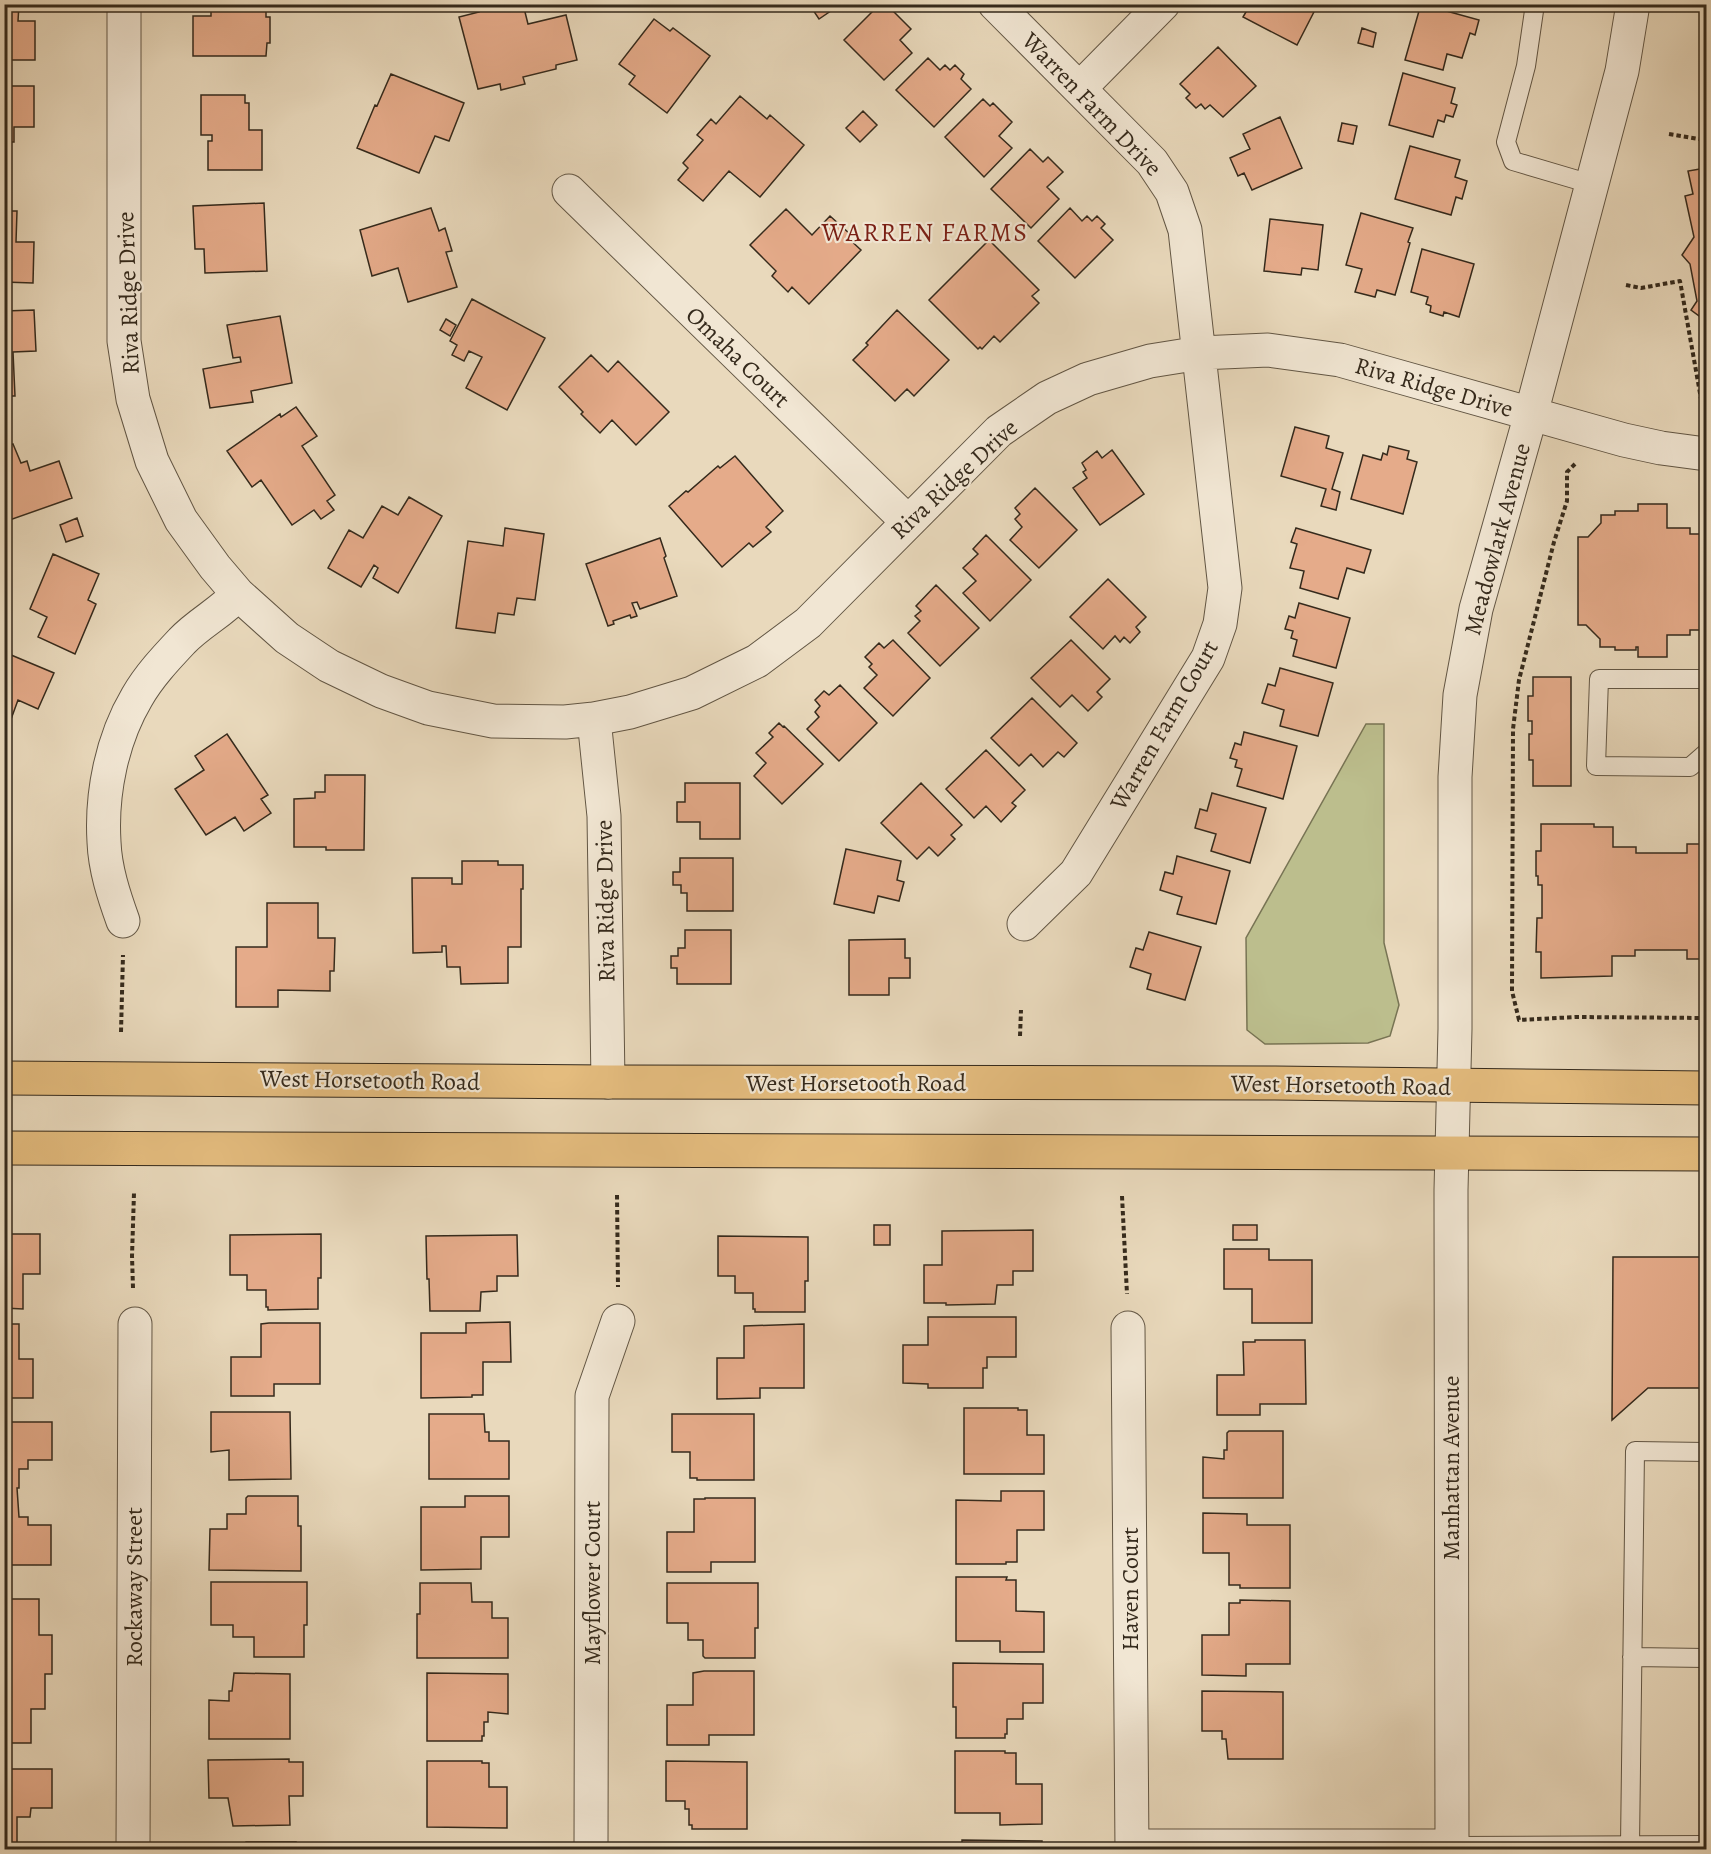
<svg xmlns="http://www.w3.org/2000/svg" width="1711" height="1854" viewBox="0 0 1711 1854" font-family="Alegreya,serif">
<rect width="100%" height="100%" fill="#e9d9bc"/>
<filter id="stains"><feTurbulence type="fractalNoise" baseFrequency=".00333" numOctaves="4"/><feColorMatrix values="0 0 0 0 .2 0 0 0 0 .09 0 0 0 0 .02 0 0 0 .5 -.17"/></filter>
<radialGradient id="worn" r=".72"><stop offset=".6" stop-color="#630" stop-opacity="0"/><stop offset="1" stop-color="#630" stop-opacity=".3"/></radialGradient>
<!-- green -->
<path fill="#bcbe8d" stroke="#787454" stroke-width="1.5" d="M1366,724h18v219l15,62 -9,31 -22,7 -103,1 -18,-14 -1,-92z"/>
<!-- building -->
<path fill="#e5ab8a" stroke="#352a1c" stroke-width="1.5" d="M4,4h15l-1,17h17v39h-31z
M217,4h49v13h4v26h-3l-1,13h-73v-40h18v-11z
M498,4h25l5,20 38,-9 11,45 -21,5v4l-33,8 2,7 -24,6 -1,-6 -22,5 -19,-72 20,-5 -1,-3z
M809,4h32l-22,15z
M880,4h6l25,25 -11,11 12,13 -28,27 -40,-40z
M1255,4h63l-21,41 -54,-28 7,-12 4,2z
M1421,4l58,16 -4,15 -5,-2 -8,25 -15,-4 -4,16 -38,-10z
M654,19l16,12 3,-3 37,28 -43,57 -38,-29 6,-8 -16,-12z
M1362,28l14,5 -3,14 -15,-4z
M1218,47l38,39 -33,31 -13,-12 -5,4 -4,-5 -5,4 -10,-10 4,-4 -10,-10z
M928,58l12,12 5,-5 5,5 5,-5 9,9 -3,5 10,10 -37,38 -38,-37z
M1403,73l52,15 -4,15 6,2 -4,12 -7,-2 -2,7 -6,-2 -5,17 -44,-12z
M391,74l73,29 -15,38 -14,-5 -16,37 -62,-25 18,-43 2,1z
M4,86h30v41h-20v15h-10z
M201,95h44v8h4v27h13v40h-54v-29h4v-6h-11z
M740,96l27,23 3,-4 34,30 -44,52 -31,-26 -26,30 -25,-21 10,-12 -5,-5 20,-23 -6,-5 14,-16 5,5z
M983,99l7,7 3,-3 19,19 -13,14 13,12 -28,29 -39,-40z
M863,111l14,14 -17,17 -14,-14z
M1280,117l22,51 -50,22 -8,-17 -6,3 -8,-18 20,-9 -7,-15z
M1342,123l15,3 -4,18 -15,-3z
M1410,146l50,14 -5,17 12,4 -5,18 -6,-2 -5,18 -56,-16z
M1030,149l13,13 5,-5 15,15 -16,15 12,12 -28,29 -40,-39z
M1706,168v153l-15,-11 6,-9 -7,-37 -8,-9 12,-18 -9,-41 8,-2 -5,-23z
M264,203l3,68 -62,2 -1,-24h-9l-2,-43z
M431,208l8,23 6,-3 7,23 -6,1 11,35 -49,15 -10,-34 -26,8 -12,-46z
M1070,208l12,13 5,-5 5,5 5,-5 8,8 -4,4 12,12 -38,38 -37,-37z
M786,209l26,26 18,-19 20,18 -3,3 14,13 -52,54 -17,-17 -4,5 -16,-16 4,-5 -26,-26z
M4,211h13l-1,31h18l-1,41 -29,-1z
M1361,213l52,15 -5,14 2,1 -15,52 -18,-5 -2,7 -20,-5 7,-23 -16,-4z
M1270,219l53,6 -5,45 -16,-2 -1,7 -37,-4z
M989,240l50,50 -7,6 7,7 -39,39 -6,-6 -12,13 -2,-2 -2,2 -49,-49z
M1422,249l52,15 -15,53 -15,-5 -1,4 -13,-4 1,-6 -5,-2 2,-7 -17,-5z
M472,299l73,39 -38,72 -41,-22 16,-31 -13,-6 -5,10 -12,-6 5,-10 -7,-4z
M34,310l2,41 -23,1 2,44h-11v-85z
M897,310l52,50 -35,36 -7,-7 -12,12 -42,-41 15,-15 -2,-2z
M280,316l12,67 -41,8 2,11 -43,6 -7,-39 38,-7 -1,-5 -7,1 -6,-33z
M446,319l10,6 -6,11 -10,-6z
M591,355l17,17 10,-11 51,51 -33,33 -24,-25 -12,13 -19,-19 2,-2 -24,-25z
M296,407l21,29 -15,10 33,49 -8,6 7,9 -13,9 -7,-9 -22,15 -31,-45 -9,7 -25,-36 53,-37 1,3z
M1295,427l34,9 -3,12 17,5 -11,36 8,3 -4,18 -15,-4 5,-17 -45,-13z
M13,444l8,19 6,-2 3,10 29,-10 13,37 -68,24v-75z
M1389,446l20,5 -2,8 10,3 -14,52 -52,-15 12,-44 18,5 2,-7 4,2z
M1112,450l32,44 -44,31 -27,-37 14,-10 -4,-6 3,-2 -4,-7 15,-12 5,7z
M735,456l48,55 -17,16 5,5 -18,15 -4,-4 -27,24 -53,-61 17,-15 2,1 30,-26 2,2z
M1035,488l42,42 -38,38 -29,-28 12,-13 -7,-8 5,-5 -5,-6z
M409,497l33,19 -44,77 -25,-15 5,-10 -4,-3 -13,22 -33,-19 21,-38 14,8 19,-32 16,9z
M1638,504h29v24h23v6h16v96h-16v5h-23v22h-29v-10h-2v3h-21v-3h-15v-8l-14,-14h-8v-88h10l13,-14v-8h14v-4h23z
M77,518l6,18 -17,6 -6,-17z
M505,528l39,6 -9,66 -18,-2 -3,17 -16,-2 -3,20 -39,-5 12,-87 35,5z
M1296,528l75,22 -7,23 -17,-5 -9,31 -38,-11 4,-17 -14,-3 7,-24 -6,-2z
M986,535l45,45 -41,41 -27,-28 13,-12 -13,-13 15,-14 -5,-5z
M660,538l6,18 -2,2 13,38 -37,13 -3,-7 -5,1 5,13 -6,2 -1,-3 -17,6 1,3 -6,2 -22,-62z
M53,554l46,20 -11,26 8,4 -21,50 -37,-17 9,-20 -17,-8z
M1108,579l38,38 -10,10 4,5 -10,11 -6,-6 -4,5 -5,-6 -12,13 -33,-32z
M936,585l43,43 -39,38 -32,-33 12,-12 -5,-5 6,-5 -5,-5z
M1299,603l51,15 -14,50 -43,-12 4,-16 -6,-2 2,-7 -8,-2 4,-13 6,2z
M893,640l37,38 -37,38 -29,-28 13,-13 -8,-8 3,-3 -7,-7 14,-14 5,5z
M1071,640l39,39 -13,13 5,5 -14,14 -16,-16 -12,12 -29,-29z
M4,652l50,21 -16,36 -20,-9 -12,33z
M1280,668l53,15 -15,53 -38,-10 4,-16 -22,-7 6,-19 7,2z
M1533,677h38v109h-38v-26h-4v-26h3v-13h-4v-25h5z
M840,685l37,38 -38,38 -32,-32 12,-12 -4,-5 5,-6 -5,-6 9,-9 5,4z
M1032,698l45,45 -13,14 -6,-5 -15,15 -12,-13 -12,12 -28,-28z
M779,723l4,4 1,-1 39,38 -41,40 -28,-28 12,-13 -10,-10 17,-16 -4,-4z
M1244,732l53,14 -14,53 -46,-13 5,-17 -7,-2 2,-7 -7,-2 5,-15 6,2z
M227,734l41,61 -7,4 10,14 -27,18 -9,-14 -29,18 -31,-46 29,-19 -9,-14z
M986,750l39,40 -13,13 4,3 -15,16 -15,-16 -12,12 -28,-29z
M4,766h5v40h-5z
M325,775h40l-1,75h-38v-3h-32v-48l21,-1v-6h10z
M685,783h55v56h-40v-17h-23v-20h8z
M921,783l41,42 -11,10 4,4 -17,17 -9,-9 -12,12 -36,-36z
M1212,793l54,15 -16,55 -39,-12 5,-17 -21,-6 5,-19 7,2z
M1541,824h53v3h19v20h23v6h51v-9h19v133v-18h-19v-9h-52v6h-23v20l-71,2v-26h-5l1,-34h5v-33h-4v-9h-2v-25h5z
M846,849l55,12 -4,19 7,2 -5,19 -21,-5 -4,17 -40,-9z
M1177,856l53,15 -14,53 -39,-10 5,-17 -22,-7 5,-18 8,2z
M680,858h53v53h-46v-18h-6v-8h-8v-13h7z
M462,861h36v4h25v24h-2v58h-13v36l-47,1 -1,-17h-13l-1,-21h-4v6l-29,1 -1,-75h40v6h10z
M267,903h51v35h17l-1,33h-4v20l-52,-1v17h-42v-60h31z
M685,930h46v54h-54v-16h-6v-12h7v-8h7z
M1149,932l52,15 -16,53 -38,-11 4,-15 -21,-7 6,-19 7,2z
M905,939v19h5v20h-21v17h-40v-55z
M4,942h6l-1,63h-5z
M874,1225h16v20h-16z
M1233,1225h24v15h-24z
M1033,1230v41h-20v14h-16l-2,19 -49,1v-2h-22v-38h18v-34z
M4,1234h36v40h-17v35l-19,-1z
M321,1234v44h-3v31l-50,1v-3h-2v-17h-19v-15h-17v-40z
M517,1235l1,41h-21v15l-16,1 -1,19h-50l-1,-32h-2l-1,-43z
M718,1236l90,1v44h-3v31h-50v-3h-2v-16h-18v-17h-17z
M1224,1249h45v11h43v63h-60v-34h-28z
M1613,1257h93v131h-58l-36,32z
M928,1317h88v40h-29v11h-4v20h-55v-4l-25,-1v-38h25z
M510,1322l1,40h-28v33h-11v2l-51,1v-65h45v-10z
M269,1323h51v61h-46v12h-43v-39h30v-33z
M4,1324h15v35h14v39h-29z
M804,1324v64h-44v10l-43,1v-41h27v-32z
M1255,1340h50l1,64h-46v11h-43v-40h27l-1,-33h12z
M964,1408h54v2h9v25h17v39h-80z
M211,1412h79l1,67 -62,1v-30l-18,2z
M429,1414h55l1,18h4v9h20v38h-80z
M672,1414h82v66h-57v-2h-7v-26h-18z
M4,1422h48v38h-24v9h-9v19h-2l2,29h9v8h23v40h-47z
M1229,1431h54v67h-80v-41l21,2v-9h3v-17z
M1001,1491h43v39h-27v32h-11v2h-50v-64l45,1z
M248,1496h50v30h3v45l-92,-1 1,-41h17v-15h19v-16z
M465,1496h44v41h-28v32l-60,1v-63h44z
M705,1498h50v64h-44v10h-44v-40h27v-33h11z
M1203,1513l44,1v11h43v63h-50v-3h-11v-32h-26z
M956,1577h51l-1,3h10v31l28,1v40h-44v-11h-44z
M211,1582h96v43h-3v32h-50v-20h-21v-12h-22z
M420,1583h51l1,19h20v16h16v40h-91v-44h3z
M667,1583h91v45h-3v30h-50l-2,-2v-16h-15v-17h-21z
M4,1599h35v36h13v39h-7v35h-14v34h-27z
M1240,1600l50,1v63h-44v12l-44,-1v-40h27v-32h11z
M953,1663l90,1v39h-20v16h-16v15h-2v4h-49v-31h-3z
M704,1671h50v64h-45v10h-42v-40h26v-32z
M234,1673l56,1v65h-81v-39l20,1v-10h3z
M427,1673l81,1v40l-20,-2v10h-4v14h-2v5h-55z
M1202,1691l81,1v67h-55l-2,-20h-4v-8h-20z
M955,1751h50v2h11v31h26v40l-42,1v-12h-45z
M289,1759v3h14v34h-14l1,29 -57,1 -5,-28h-19l-1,-38z
M427,1761h55v2h7v24h18v41l-80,-1z
M666,1761l81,1v67h-55v-4h-3v-16h-4v-8h-19z
M4,1769h48v39h-21l-1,9h-13v26h-13z
M962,1840l80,1v9h-80z
M246,1842h50v8h-52z
M427,1846l80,1v3h-80z
M667,1847l90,1v2h-90z"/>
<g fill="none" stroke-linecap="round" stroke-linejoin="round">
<defs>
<path id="lane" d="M1535,4l-9,62 -20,76 7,19 78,23
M1706,679h-107l-3,87 94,1 16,-14
M1632,1657l74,1
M1630,1845l5,-394 71,1
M1452,1846l254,-1"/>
<path id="street" d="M124,4v337l9,58 19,62 29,59 34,47 23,27 49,44 42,28 52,25 47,17 65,13 72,1 29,-3 36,-7 62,-19 65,-32 51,-38 191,-192 48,-33 41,-19 62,-18 50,-8 68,-3 72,10 284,80 37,8 45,6
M995,4l157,158 20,30 13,38 40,358 -5,36 -12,34 -132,215 -52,51
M1080,88l83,-84
M569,191l339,331
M594,719l10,97 4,266
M123,921c-9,-25 -18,-52 -19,-79 -3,-49 8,-103 33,-145 12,-21 29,-39 45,-56 17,-18 40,-29 56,-47
M1128,1328l4,522
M1132,1846h320
M133,1850l2,-526
M591,1850l1,-454 26,-75
M1452,1850l-1,-660 4,-161v-252l5,-82 16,-86 55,-195 91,-343 11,-67"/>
<path id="primary" d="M4,1078l604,4 667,1 431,5
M4,1148l1702,6"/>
</defs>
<!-- lane casing -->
<use href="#lane" stroke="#625644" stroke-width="20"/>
<!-- street casing -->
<use href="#street" stroke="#625644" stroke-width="35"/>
<!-- primary casing -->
<use href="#primary" stroke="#352a1c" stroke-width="35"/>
<!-- path -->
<path stroke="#352a1c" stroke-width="4" stroke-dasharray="4.5 3" stroke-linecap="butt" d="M1669,134l30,5 7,-1
M1626,285l15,3 39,-7 23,129
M1575,464l-8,8v29l-13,41 -35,138 -6,49 -1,262 7,29 57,-3 130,1
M121,1032l2,-77
M1020,1036l1,-26
M617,1195l1,92
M1122,1196l5,98
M133,1288l-1,-32 2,-63"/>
<!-- lane -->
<use href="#lane" stroke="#f1e6d3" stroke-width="18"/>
<!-- street -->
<use href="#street" stroke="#f1e6d3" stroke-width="33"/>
<!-- primary -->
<use href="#primary" stroke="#e4bc7e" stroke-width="33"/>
</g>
<g text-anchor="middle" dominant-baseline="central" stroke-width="4.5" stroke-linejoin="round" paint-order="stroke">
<!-- street labels -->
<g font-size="24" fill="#352a1c" stroke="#f1e6d3">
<text transform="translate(1092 104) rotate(46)">Warren Farm Drive</text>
<text transform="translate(128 293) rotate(-92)">Riva Ridge Drive</text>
<text transform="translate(738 357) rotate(44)">Omaha Court</text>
<text transform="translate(1434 387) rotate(16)">Riva Ridge Drive</text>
<text transform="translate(954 479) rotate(-43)">Riva Ridge Drive</text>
<text transform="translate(1497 539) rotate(-75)">Meadowlark Avenue</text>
<text transform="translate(1164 725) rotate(-60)">Warren Farm Court</text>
<text transform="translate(605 901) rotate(-91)">Riva Ridge Drive</text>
<text transform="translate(370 1080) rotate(1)">West Horsetooth Road</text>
<text x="856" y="1083">West Horsetooth Road</text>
<text transform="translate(1341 1085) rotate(1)">West Horsetooth Road</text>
<text transform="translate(1451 1468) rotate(-90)">Manhattan Avenue</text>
<text transform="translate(592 1583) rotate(-90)">Mayflower Court</text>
<text transform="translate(134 1587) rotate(-90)">Rockaway Street</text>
<text transform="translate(1130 1589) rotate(-90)">Haven Court</text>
</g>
<!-- neighbourhood labels -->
<g font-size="26" letter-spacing="1.5" fill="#7a1f14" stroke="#f1e6d3">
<text x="925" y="232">WARREN FARMS</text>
</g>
</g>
<!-- margin -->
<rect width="1711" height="1854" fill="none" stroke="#e9d9bc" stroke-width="24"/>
<rect x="6" y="6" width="1699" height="1842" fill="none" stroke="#352a1c" stroke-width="3"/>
<rect x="12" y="12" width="1687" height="1830" fill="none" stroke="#352a1c" stroke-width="1.5"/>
<rect width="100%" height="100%" filter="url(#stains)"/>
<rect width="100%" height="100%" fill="url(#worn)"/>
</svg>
